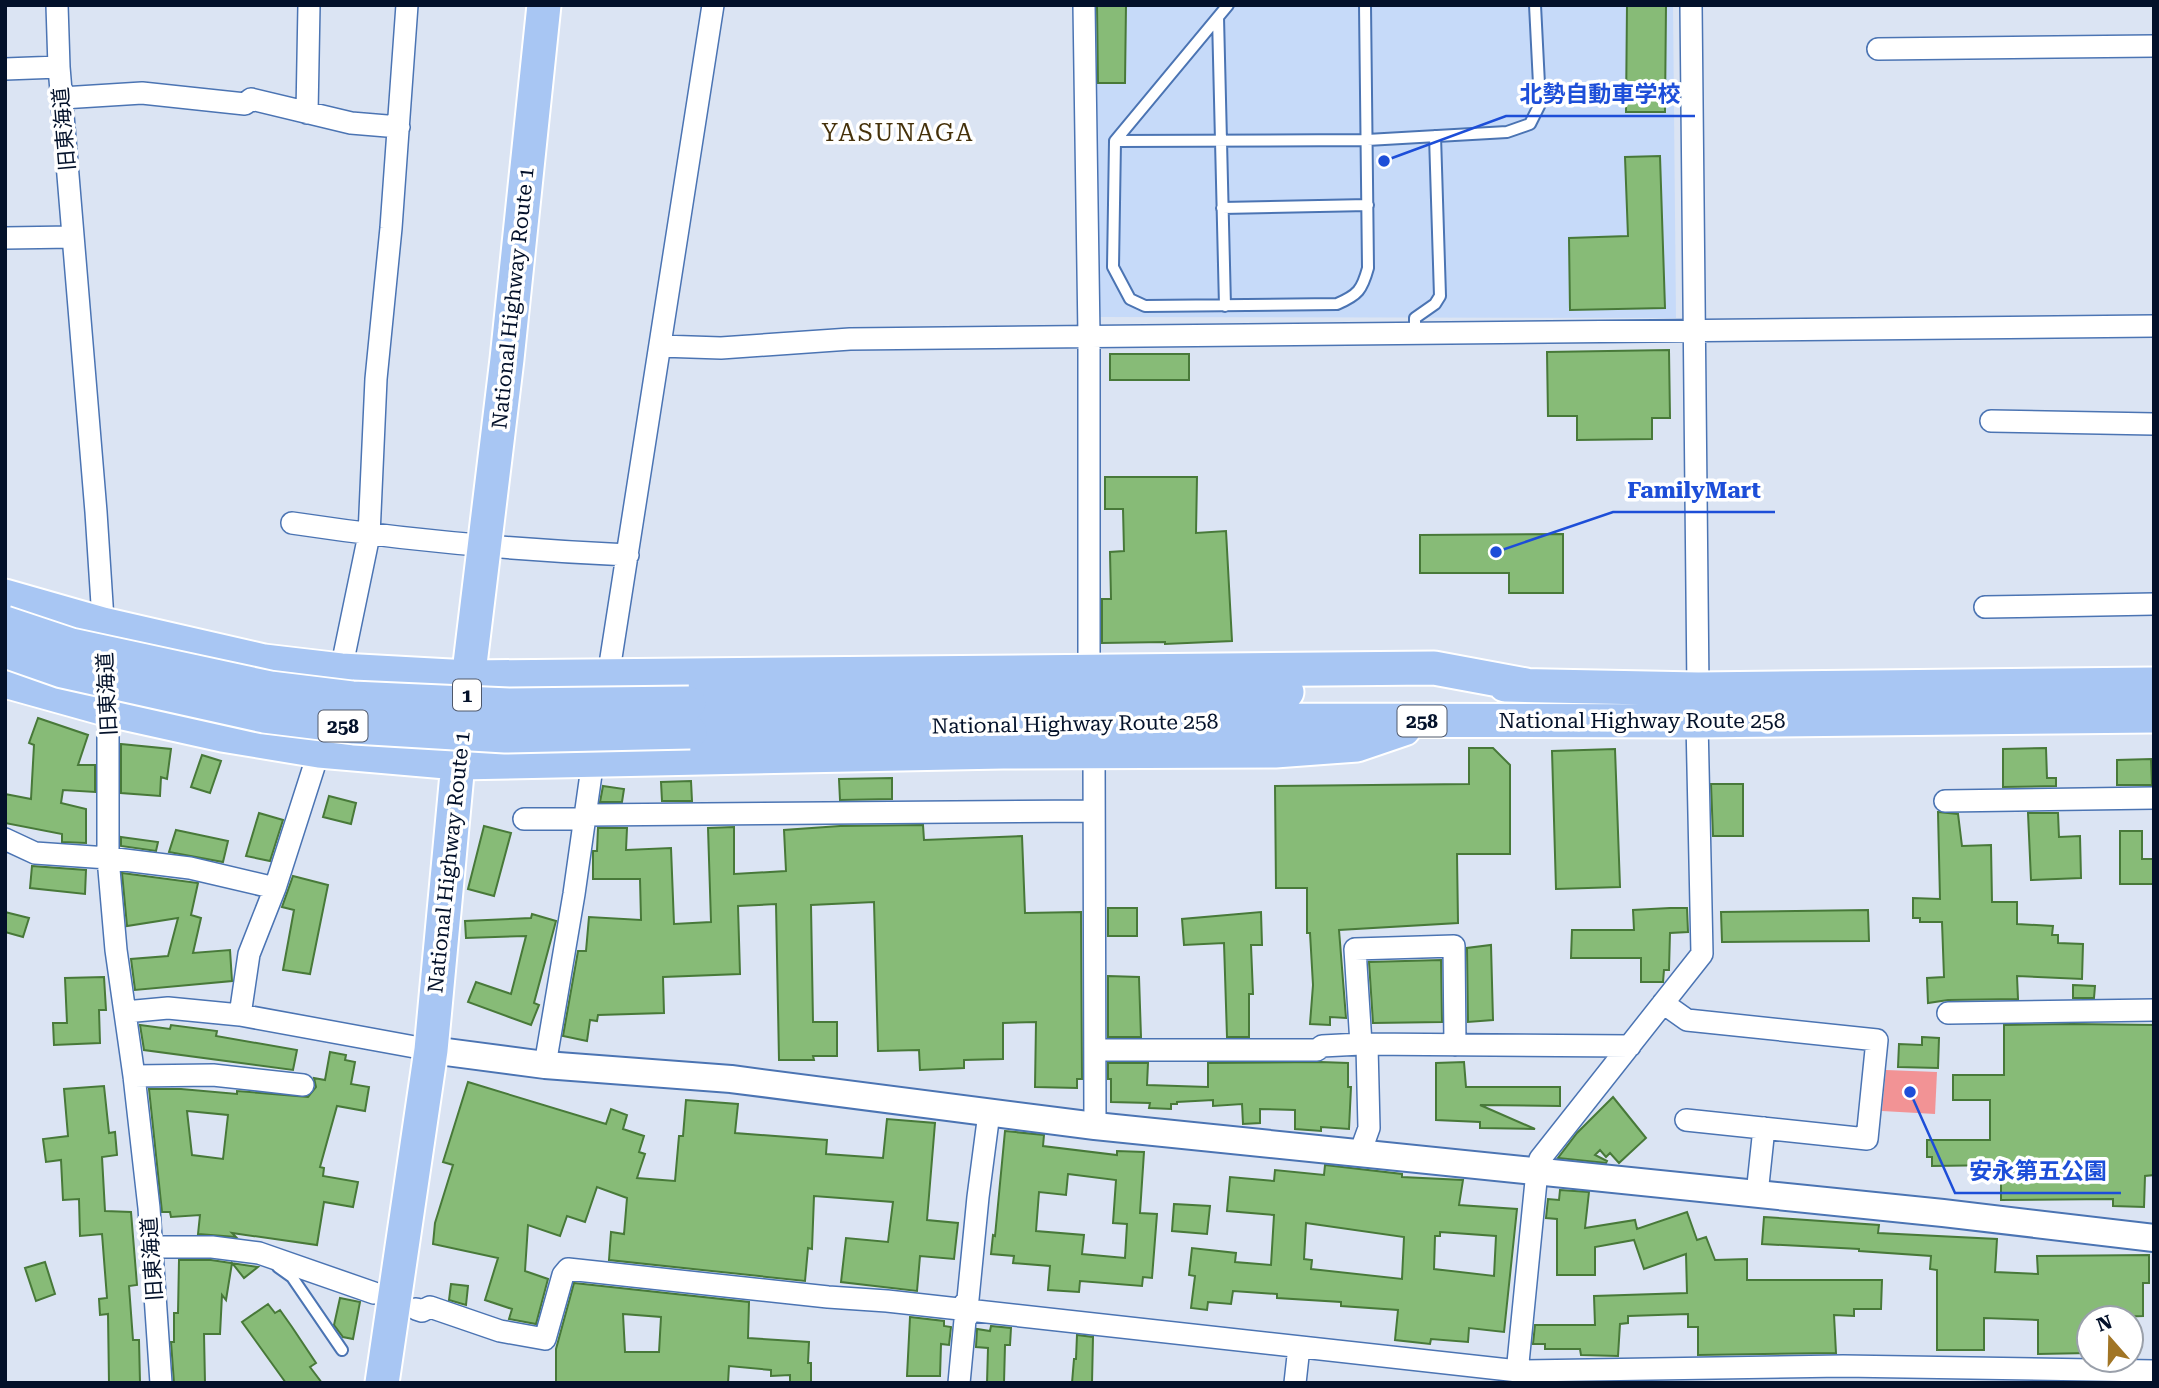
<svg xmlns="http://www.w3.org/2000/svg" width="2159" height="1388" viewBox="0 0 2159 1388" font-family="'Roboto Serif','Noto Sans JP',serif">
<rect width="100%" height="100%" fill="#dbe4f3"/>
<!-- built -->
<path fill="#c6daf9" d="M1093,5h580l3,313 -580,-1z"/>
<!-- green -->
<path fill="#f29395" d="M1886,1070l51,2 -2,42 -53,-3z"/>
<!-- building -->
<path fill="#87bb77" stroke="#487939" stroke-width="2" fill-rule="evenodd" d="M1097,5h29l-1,78h-27z
M1627,5h39l-1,107h-39z
M1660,156l5,152 -95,2 -1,-72 59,-2 -3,-79z
M1669,350l1,68h-18v21l-75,1v-24h-29l-1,-64z
M1110,354h79v26h-79z
M1105,477h92l-1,56 30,-2 6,110 -67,3v-2l-63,1v-44h9l-1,-47 14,-1 -1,-42h-18z
M1563,534v59h-54v-20h-89v-38z
M38,718l50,17 -10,30h17v27l-32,-2 -2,13 25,6v34l-24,-1v-8l-57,-11v-29l26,5 3,-54 -5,-2z
M121,744l50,5 -4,30 -6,-2 -1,19 -39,-3z
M1469,748h24l17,17v89h-53l1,69 -119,7 7,88 -16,-1v8l-20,-1 3,-39 -3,-52h-3v-45h-31l-1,-102 194,-2z
M2046,748l1,30h9v8l-53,1v-38z
M1615,749l5,138 -64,2 -4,-138z
M202,755l19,6 -11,32 -19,-6z
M2151,759l1,26h-35v-25z
M892,778v21l-52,1 -1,-21z
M691,781l1,20h-30l-1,-19z
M1711,784h32v52h-30z
M603,786l21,3 -2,13h-22z
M329,796l27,7 -5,21 -28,-7z
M1938,812l20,2 4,32 29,-1 1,57h25v22l36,2 -1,9h6v8l25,1 -1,35 -65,-3 1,23 -70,1 -20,3 -1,-25 17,-1 -2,-55h-22v-4h-7v-20l27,1z
M259,813l24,7 -13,41 -24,-5z
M2028,813h30l1,24 21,-1 1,42 -50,2z
M923,825l1,15 98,-4 3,77 56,-1 1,167h-5v9l-42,-1 1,-65 -33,1v36l-39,1v8l-44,2 -1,-20 -41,1 -4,-149 -63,3 2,117h24v34h-24l1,4h-35l-3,-156 -38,2 2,68 -77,3 1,36 -66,2 -1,6 -7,-1 -3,21 -24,-5 15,-85h8l3,-34 52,3 -1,-41h-47v-28h4l1,-23h29l-1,22 45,-2 3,76 37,-2 -3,-94 26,-1v47l52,-3 -2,-41 56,-4z
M484,826l27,7 -17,63 -26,-7z
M176,830l52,11 -5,21 -54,-10z
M2120,831h22v28h12v25h-34z
M121,837l37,5 -2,9 -35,-5z
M32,866l54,4 -1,24 -55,-6z
M122,873l76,10 -7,32 10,3 -8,35 37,-3 2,31 -97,9 -4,-31 37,-3 10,-38 -51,8z
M293,876l35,9 -18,89 -27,-4 11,-60 -12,-3z
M1108,908h29v28h-29z
M1670,908h17l1,24 -18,1 -1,37h-5l-1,12h-22v-24h-70l1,-28h62l-1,-20z
M1868,910l1,31 -147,1 -1,-30z
M5,912l24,6 -6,19 -18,-5z
M1261,912l1,33h-11l2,49h-4v43h-22l-3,-94 -40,2 -2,-26z
M532,914l24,7 -22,82 5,2 -8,20 -63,-23 8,-20 35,12 15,-58 -60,2 -1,-17 66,-3z
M1491,945l2,75 -25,2 -1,-74z
M1441,960l1,62 -69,1 -4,-61z
M1108,976l31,1 2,60h-33z
M104,977l2,33h-7l1,33 -46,2 -1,-22h14l-2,-45z
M2073,985l22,1 -1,12h-21z
M2072,1024l82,1v150l-9,1 -1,31 -31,-1v-7l-112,1v-35l-69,1v-9h-5v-17h63v-40h-37v-25h51v-50z
M140,1025l30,4 1,-4 46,6 -1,5 81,14 -4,20 -149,-20z
M1922,1037l17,1 -1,30 -40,-1 1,-23 23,1z
M330,1052l16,3 -1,5 10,2 -4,22 18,3 -4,24 -28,-5 -17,61 4,1 -1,8 35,6 -5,25 -29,-5 -7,43 -85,-12 4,4 -38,-3 2,-19 -29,2 -1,-5h-8l-13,-123h32l56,5v-3l71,6 8,-10 -2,-9 11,2zM187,1111l41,4 -5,44 -31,-4z
M1320,1062l28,1v24h3l-2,42 -28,-2v4l-26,-2v-19l-35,-1v14l-17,1 -1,-20 -29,2v-6l-36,2v2h-6v5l-22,-1 1,-5 -39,-1v-23h-3v-16h40l-1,22 61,2v-24z
M1464,1062l2,25h94v19l-80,-1 55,24 -55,-1v-6l-44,-2v-57z
M468,1082l138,42 5,-15 16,6 -4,14 21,7 -5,16 6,2 -8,24 38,3 4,-45h4l3,-36 52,4 -3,29 92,7 -1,14 57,4 4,-39 48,4 -8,97 31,3 -4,36 -34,-3 -3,35 -76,-9 5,-44 42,4 5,-40 -79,-6 -2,53 -4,-1 -3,33 -196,-21 2,-28 13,2 3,-36 -30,-11 -12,35 -18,-6 -7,20 -32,-11 -3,46 23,8 -12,45 -27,-5 3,-10 -27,-9 13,-42 -65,-14 2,-21 18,-58 -10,-3z
M104,1086l5,47 6,-1 2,23 -15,2 3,54 26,1 6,73 -8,1 4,54h6l1,43h-31l-1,-69 -8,1 -1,-16 8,-1 -5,-64 -22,2 -1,-37 -16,1 -2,-40 -15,2 -3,-23 25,-3 -4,-47z
M1613,1097l33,41 -27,25 -9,-10 -4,4 -6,-7 -5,5 12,6 -1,2 -48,-5 19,-25z
M1005,1131l39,4 -1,11 74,9v-4l27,1 -4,61 17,1 -5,64 -9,-1 -1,9 -62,-5 -1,11 -31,-2 2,-24 -37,-3 1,-7 -23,-2 2,-19 2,1zM1068,1174l48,6 -3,43 14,1 -2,34 -43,-4 2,-19 -48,-4 3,-39 27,3z
M1325,1165l77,9v3l61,3 -4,25 58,4 -13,123 -35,-4 -1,14 -37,-3 -1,5 -35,-4 3,-30 -57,-4v-4l-64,-4v-4l-44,-3 -2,13 -23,-2 -1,8 -16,-2 4,-32 -6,-1 3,-27 44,5 -1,9 36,3 3,-50 -47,-4 3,-34 44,4 1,-11 49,5zM1306,1223l98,14 -2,42 -91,-10 1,-9 -8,-1zM1440,1232l56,4 -2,40 -60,-7 1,-33h5z
M1560,1190l29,2 -4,36 50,-8 2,9 50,-17 10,28 9,-3 9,23 32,-1v21h135l-1,29h-27v7l-20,-1 2,38 -138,2v-28h-10v-13l-60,2v7l-8,1 -2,32 -37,-1 -1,-6h-35v-5h-12l2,-19h60l-1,-29 93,-3 -1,-39 -42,15 -10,-29 -39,7v28h-38v-56l-11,-1 2,-19 11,1z
M1174,1204l36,2 -3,28 -35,-3z
M1764,1217l115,8 -1,8 119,6 -2,33 43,2 -1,-18 112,-1v28h-6v33l-54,2v35l-51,1v-34l-54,-2v32h-47v-80l-7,-1 1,-13 -72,-5v-2l-97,-5z
M179,1260h32l47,7 -14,11 -12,-15 -6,37 -4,-5 -2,39h-16l1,49h-31l-3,-41h3v-29h4z
M45,1262l10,32 -19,7 -11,-33z
M574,1283l175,19 -1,36 61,4 -1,21h3v19l-21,1v-8l-19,1v-6l-42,-4 -1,17h-172v-34zM623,1314l38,3 -2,35h-34z
M451,1284l17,2 -2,19 -17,-5z
M340,1298l20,4 -7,37 -10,-2 -9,-12z
M268,1304l7,9 5,-3 12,17 24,36 -6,4 12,16h-36l-44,-61z
M910,1317l34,4v5l7,1 -2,18 -8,-1 -1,32h-33z
M991,1326l20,2 -1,17h-5l-1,38h-17l1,-35 -12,-1 1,-18 13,2z
M1077,1335l16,2 -1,46h-20l2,-24h2z"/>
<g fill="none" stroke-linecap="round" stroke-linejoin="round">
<defs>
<path id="service" d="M1228,5l-113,136 -2,126 17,32 15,7 192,-2c21,-9 25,-14 31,-36l-3,-263
M1218,17l7,289
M1115,141l252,-1 140,-8 23,-8 10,-20 -5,-99
M1222,208l146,-3
M1415,333v-15l20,-14 5,-8 -5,-160
M278,1267l14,10 50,73"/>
<path id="minor" d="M57,5l2,62 37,445 8,123
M1084,5l5,331v336
M1691,5l7,684
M1878,49l276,-3
M5,69l54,-2
M62,98l80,-5 103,11 6,-5 100,24 48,4
M307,113l2,-108
M5,238l68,-1
M660,346l61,2 129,-9 1304,-13
M1991,421l163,3
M292,523c112,17 223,27 336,32
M1985,607l169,-3
M341,670l28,-135 7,-156 15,-151 16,-223
M608,677l105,-672
M108,698v160l8,92 18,126 15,132 12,175
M1094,752l1,374
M1945,801l209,-3
M586,815l507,-4
M524,819h61
M5,839l30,14 73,5 82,10 85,20
M1663,1003l24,17 190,20 -10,99 -181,-19
M125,1012l43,-4 72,7 191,35
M1948,1013l206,-3
M240,1015l9,-61 26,-66 44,-137
M1361,1044l-6,-95 99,-3 1,99
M1096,1050h221l5,-4 39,-2 269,2
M545,1065l29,-171 19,-134
M134,1076l79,-1 90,10
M1360,1153l9,-25 -2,-82
M1757,1194l7,-66
M152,1247h60l47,6 115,40
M416,1309l6,2 8,-4 70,24 45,8 18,-64 5,-6 260,28 59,4 631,70 325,-5 311,5
M960,1310l8,-11 10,-102 11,-84
M959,1383l6,-63 6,-9
M1295,1383l4,-36
M1516,1383l21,-212 3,-12 162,-205 -5,-233"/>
<path id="tertiary" d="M431,1050l114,15 186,14 364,47 848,87 211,25"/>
<path id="trunk" d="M5,596l98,28 161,37 77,9 128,7 965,-9 92,17
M5,681l104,29 113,25 97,16 139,12 545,-11 272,-1 82,-6 47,-16
M1505,685l193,4 456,-5
M689,703l598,-11
M690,732l559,-12 448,1 457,-5
M382,1383l49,-333 27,-287 49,-404 37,-354"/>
</defs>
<!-- service casing -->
<use href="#service" stroke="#4b74b3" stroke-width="14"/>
<!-- minor casing -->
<use href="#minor" stroke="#4b74b3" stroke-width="24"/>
<!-- tertiary casing -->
<use href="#tertiary" stroke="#4b74b3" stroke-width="30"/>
<!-- trunk casing -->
<use href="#trunk" stroke="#fff" stroke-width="37"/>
<!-- service -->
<use href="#service" stroke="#fff" stroke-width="10"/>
<!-- minor -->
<use href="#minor" stroke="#fff" stroke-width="21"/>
<!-- tertiary -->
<use href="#tertiary" stroke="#fff" stroke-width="26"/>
<!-- trunk -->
<use href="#trunk" stroke="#a8c6f3" stroke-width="33"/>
<defs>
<path id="trunk-bridge" d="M5,623l66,22 199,43 82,10 157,7 180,-2
M5,651l57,20 202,45 90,11 151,9 185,-4"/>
</defs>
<!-- trunk-bridge casing -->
<use href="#trunk-bridge" stroke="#fff" stroke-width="37" stroke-linecap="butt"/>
<!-- trunk-bridge -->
<use href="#trunk-bridge" stroke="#a8c6f3" stroke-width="33"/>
</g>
<g text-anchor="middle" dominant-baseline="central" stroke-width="7" stroke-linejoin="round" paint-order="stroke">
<!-- shield labels -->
<g fill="#fff" stroke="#4f586a" stroke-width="2">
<rect x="453" y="679.5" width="28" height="31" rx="5"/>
<rect x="1397.5" y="705.5" width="49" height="31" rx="5"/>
<rect x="318.5" y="710.5" width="49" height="31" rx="5"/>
</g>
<g font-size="19" font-weight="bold" fill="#03112a">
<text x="467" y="695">1</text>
<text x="1422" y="721">258</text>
<text x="343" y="726">258</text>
</g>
<!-- street labels -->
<g font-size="21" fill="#03112a" stroke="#fff">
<text transform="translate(64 129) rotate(-95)">旧東海道</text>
<text transform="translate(513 298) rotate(-84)">National Highway Route 1</text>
<text transform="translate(107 694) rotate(-93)">旧東海道</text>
<text x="1642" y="721">National Highway Route 258</text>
<text transform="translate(1075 724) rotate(-1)">National Highway Route 258</text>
<text transform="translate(449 862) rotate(-84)">National Highway Route 1</text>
<text transform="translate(152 1259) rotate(-94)">旧東海道</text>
</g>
<!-- quarter labels -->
<g font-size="24" letter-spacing="2" fill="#45310a" stroke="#fff">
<text x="898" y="133">YASUNAGA</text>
</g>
</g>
<!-- callouts -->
<path fill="none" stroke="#1d4ed8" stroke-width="2.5" d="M1384 161L1506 116H1695M1496 552L1613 512H1775M1910 1092L1955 1193H2121"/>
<g fill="#1d4ed8" stroke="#fff" stroke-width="2.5">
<circle cx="1384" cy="161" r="7"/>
<circle cx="1496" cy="552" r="7"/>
<circle cx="1910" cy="1092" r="7"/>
</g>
<g font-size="23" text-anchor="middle" font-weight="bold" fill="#1d4ed8" stroke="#fff" stroke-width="7" stroke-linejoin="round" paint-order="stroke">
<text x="1600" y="102">北勢自動車学校</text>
<text x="1694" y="498">FamilyMart</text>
<text x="2038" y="1179">安永第五公園</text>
</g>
<!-- border -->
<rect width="2159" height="1388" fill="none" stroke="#03112a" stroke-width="14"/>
<!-- north arrow -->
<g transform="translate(2110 1339) rotate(340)"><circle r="33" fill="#ffffff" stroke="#9aa0aa" stroke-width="2"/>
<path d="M0-5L12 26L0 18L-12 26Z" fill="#a17525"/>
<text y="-10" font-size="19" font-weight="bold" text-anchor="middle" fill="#03112a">N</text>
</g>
</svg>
